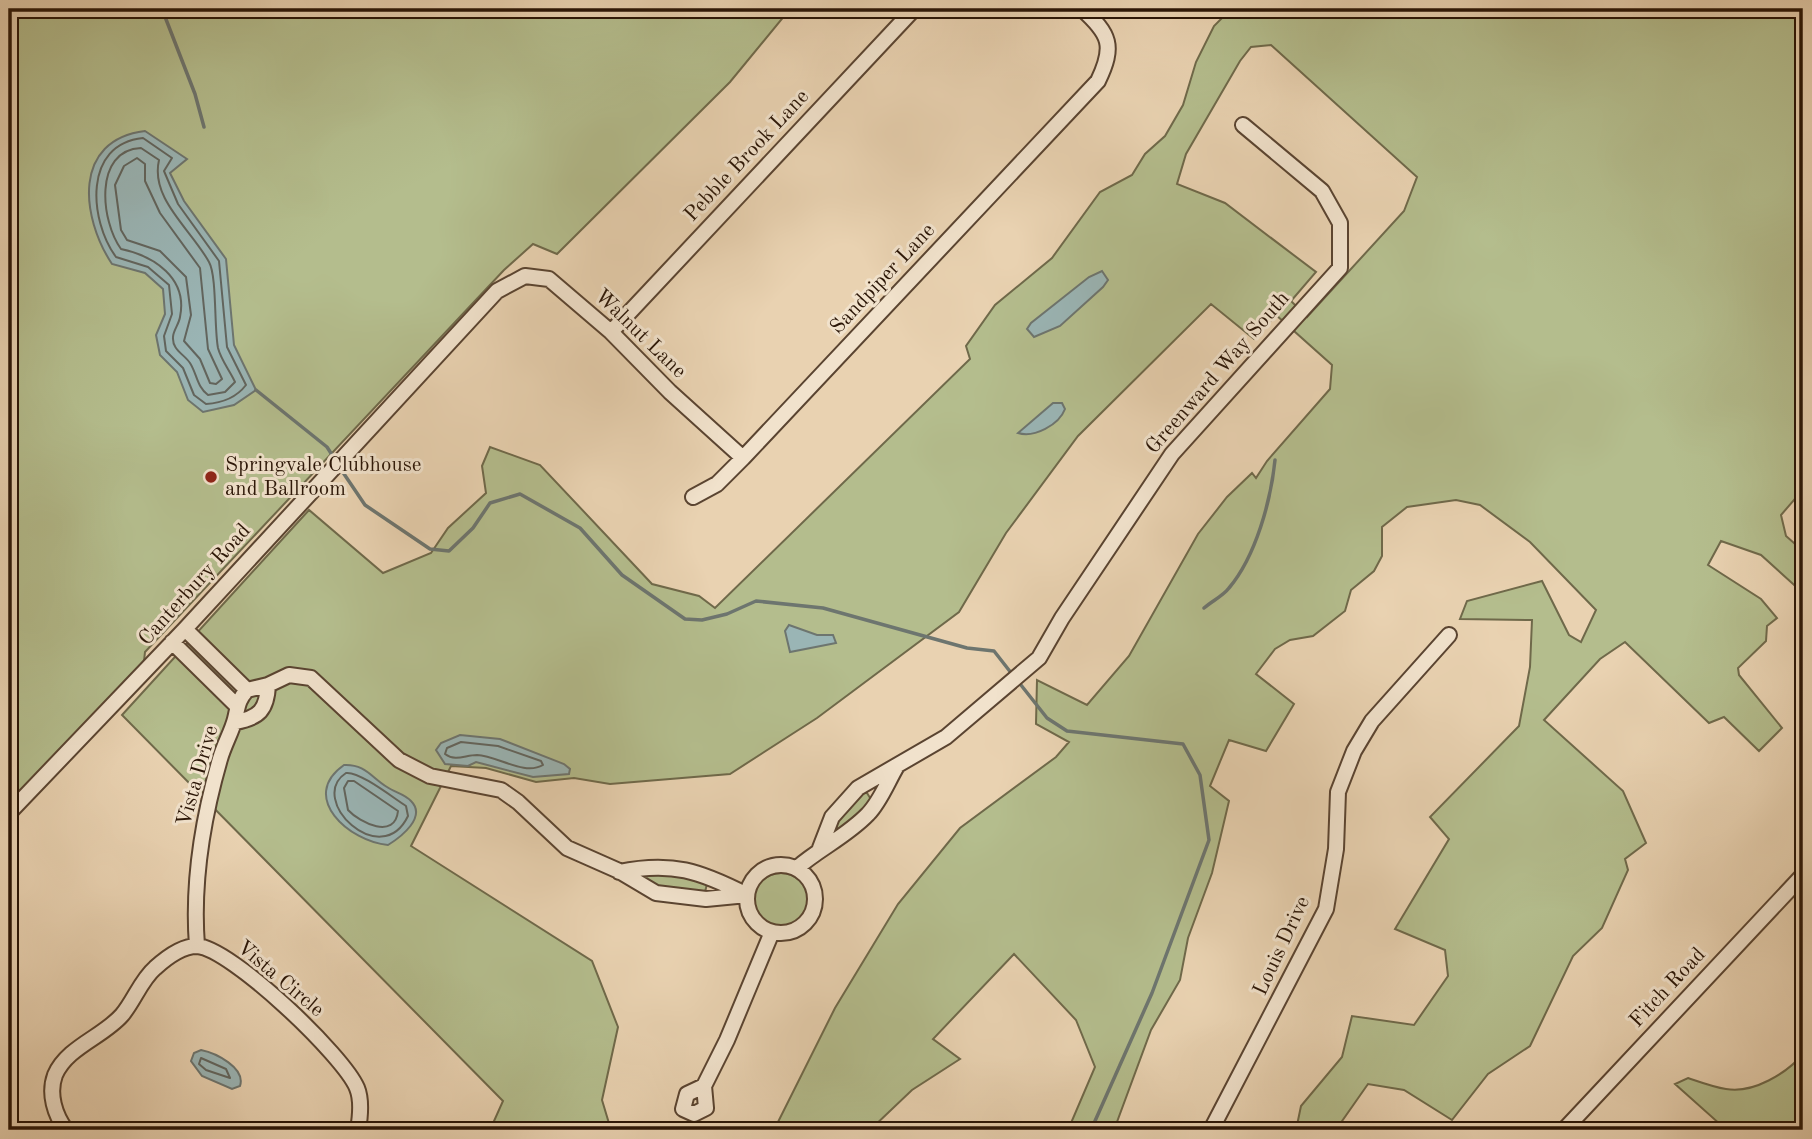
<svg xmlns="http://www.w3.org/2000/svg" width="1812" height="1139" viewBox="0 0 1812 1139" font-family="'Old Standard TT',serif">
<rect width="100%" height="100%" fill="#e9d2b1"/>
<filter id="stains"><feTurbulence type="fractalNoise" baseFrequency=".00286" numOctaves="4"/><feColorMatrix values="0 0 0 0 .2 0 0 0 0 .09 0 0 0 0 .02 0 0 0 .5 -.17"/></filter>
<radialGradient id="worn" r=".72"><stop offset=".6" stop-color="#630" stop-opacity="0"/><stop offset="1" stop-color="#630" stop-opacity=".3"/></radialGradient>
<!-- green -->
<path fill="#b4bd8d" stroke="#6f694a" stroke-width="2" fill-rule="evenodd" d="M9,9h781l-60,73 -173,172 -24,-10 -29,26 -359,382 -1,9 -135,144z
M1231,9h572v484h-3l-19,22 5,21 17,15v42l-42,-38 -40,-14 -13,24 53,34 16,19 -10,8 -1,15 -28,27 1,7 43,53 -23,23 -35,-34 -15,6 -84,-81 -25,17 -56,61 79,71 23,52 -21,16 3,11 -26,58 -29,28 -43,90 -42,28 -36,46 -48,-30 -36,-6 -28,40 4,6h-48l5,-24 41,-49 10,-41 62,9 34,-49 -3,-26 -50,-21 54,-90 -19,-22 89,-91 11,-59 2,-47 -72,-1 7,-18 75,-20 27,54 12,7 15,-32 -66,-68 -50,-37 -24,-5 -49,7 -25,20v29l-8,15 -23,19 -6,21 -32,25 -23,4 -15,9 -19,25 38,30 -28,47 -37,-11 -19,46 19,15 -17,72 -24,65 -8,42 -29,50 -37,100h-46l27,-63 -19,-47 -62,-66 -81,85 27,20 -48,31 -42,40h-96l61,-122 63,-104 62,-76 96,-71 13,-15 -33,-18 1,-44 50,25 42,-49 69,-122 29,-37 25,-24 4,5 11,-17 63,-72 2,-24 -56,-50 -22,24 -43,-35 -133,132 -72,97 -47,79 -142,106 -87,56 -120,10 -36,-6 -38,4 -50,-14 -35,-2 -40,80 181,115 26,66 -16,73 9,30h-121l13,-29 -381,-386 187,-205 74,63 48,-20 17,-25 38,-35 -4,-27 8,-19 50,18 112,119 47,12 16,12 255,-249 -4,-13 29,-41 57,-47 48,-66 32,-17 13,-21 20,-18 18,-31 13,-43 18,-36zM1271,45l146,132 -13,34 -97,106 -16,-16 25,-29 -91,-69 -48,-19 9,-30 54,-93 11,-14z
M861,793h6l5,8 -40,39 -4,-9z
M666,870l41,14 -2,8 -44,-4 -20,-8 -4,-7z
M754 900a27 27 0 1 1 54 0a27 27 0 1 1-54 0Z
M1803,1054v76h-83l1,-5 -46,-41 13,-6c12,4 25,9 38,11 27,5 61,-16 77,-35z"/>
<!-- water -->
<path fill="#9ab5b5" stroke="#6d756f" stroke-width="2" d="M145,131l42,28 -17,14 14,28 42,58 8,86 22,45 -22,15 -31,7 -15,-12 -11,-28 -17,-17 -4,-20 9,-21 -2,-25 -18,-16 -33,-9c-31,-47 -40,-124 33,-133z
M1102,271l6,9 -5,7 -43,39 -26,11 -7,-8 4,-6 58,-46z
M1053,403h9l3,6c-6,16 -31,29 -47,24z
M789,625l28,10h16l3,8 -46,9 -5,-21z
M460,735l40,4 64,25 6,5 -1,5 -36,3 -57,-15 -8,4 -23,-2 -9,-14 5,-7z
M344,765c21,-1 27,12 43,22 7,5 18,7 24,14 16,16 -10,36 -23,44 -38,-3 -90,-48 -44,-80z
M201,1050c15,3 45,18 39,36l-8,3 -30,-13 -11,-15 3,-8z"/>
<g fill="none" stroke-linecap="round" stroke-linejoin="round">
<!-- shore -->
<path stroke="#62655e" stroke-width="2" d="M143,138l29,20 -8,13 14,33 41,57 8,86 19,38c-10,13 -24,18 -40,19l-12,-9 -11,-27 -17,-17 -2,-15 8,-22 -3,-29 -21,-18 -32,-10c-27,-37 -33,-113 27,-119z
M141,148l18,12c-9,39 32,69 50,102 8,14 5,66 9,86 3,12 12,23 17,34l-10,10 -17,3c-11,-8 -11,-21 -18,-32 -6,-9 -18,-13 -17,-26 0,-6 6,-13 7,-20 8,-39 -26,-61 -59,-68 -20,-27 -28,-99 20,-101z
M137,158l8,6v17l15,32 40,55 8,81 14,30 -6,5 -6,-1 -10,-24 -16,-18 7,-26 -5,-38 -26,-26 -33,-11 -6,-10 -6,-45 9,-19z
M461,742l37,4 43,15 2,4c-19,11 -45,-9 -66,-10 -12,0 -21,7 -32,-1l2,-6z
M346,773c13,-2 46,24 60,33l2,10c-27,56 -102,-17 -62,-43z
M354,781l44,30c-3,29 -38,12 -50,-1l-4,-22 4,-7z
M201,1058l25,11 4,9 -24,-8 -7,-6z"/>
<!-- stream -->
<path stroke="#6d756f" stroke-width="3.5" d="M162,9l33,85 9,33
M256,390l71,57 9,14
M340,468l25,37 65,44 19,2 24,-23 17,-25 30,-9 60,34 42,47 63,44 17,1 25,-6 29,-13 67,7 144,40 27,3 18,23
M1204,608c8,-7 19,-12 25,-20 27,-32 42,-88 46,-128
M1017,680l30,38 20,13 116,13 17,31 9,65 -57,153 -61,137"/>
<defs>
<path id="minor" d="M611,332l303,-323
M693,497l24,-13 26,-26 355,-377c17,-35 12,-47 -16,-72
M185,629l62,61
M172,642l64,63
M235,722c24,-4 32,-12 33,-37
M9,813l176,-184 312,-338 28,-15 24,3 62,53 59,60 73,66
M820,848l12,-31 26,-29 88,-51 93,-79 23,-40 110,-164 168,-186v-45l-18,-32 -79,-66
M747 899a34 34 0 1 1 68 0a34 34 0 1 1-68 0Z
M797,868c23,-20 50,-32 71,-54 12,-12 20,-33 29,-48
M619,872c53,-11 81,-1 128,23
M197,946c-5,-64 5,-125 23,-187 4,-14 12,-28 15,-40 3,-13 3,-19 12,-29l21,-5 21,-10 22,3 88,82 31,16 71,14 17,12 49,46 52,23 37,22 50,6 41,-4
M704,1086l2,22 -12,6 -11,-5 4,-15 17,-8 23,-46 45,-108
M66,1130c-11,-15 -18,-36 -11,-55 12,-28 48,-38 67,-60 12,-14 19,-35 33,-47 11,-10 26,-22 42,-22 34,2 147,110 160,142 5,12 3,30 1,42
M1211,1130l115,-221 10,-60 2,-57 16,-41 18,-30 77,-86
M1564,1130l239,-255"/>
</defs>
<!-- minor casing -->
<use href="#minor" stroke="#5a4431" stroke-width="18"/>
<!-- minor -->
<use href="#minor" stroke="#f1e2cc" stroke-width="14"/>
</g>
<!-- markers -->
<circle fill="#8f2418" stroke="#f1e2cc" stroke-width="2.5" cx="211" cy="477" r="7"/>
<g text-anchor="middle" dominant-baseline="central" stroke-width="6" stroke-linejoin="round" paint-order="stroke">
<!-- street labels -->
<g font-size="21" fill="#2a1506" stroke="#f1e2cc">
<text transform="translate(747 156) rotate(-47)">Pebble Brook Lane</text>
<text transform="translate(883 279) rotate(-47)">Sandpiper Lane</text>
<text transform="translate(640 334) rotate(44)">Walnut Lane</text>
<text transform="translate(1218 373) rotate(-49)">Greenward Way South</text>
<text transform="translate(195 585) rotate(-48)">Canterbury Road</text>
<text transform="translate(198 776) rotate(-74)">Vista Drive</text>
<text transform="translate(1282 946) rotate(-65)">Louis Drive</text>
<text transform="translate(280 979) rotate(40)">Vista Circle</text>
<text transform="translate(1668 988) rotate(-47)">Fitch Road</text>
</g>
<!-- poi labels -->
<g font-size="21" fill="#2a1506" stroke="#f1e2cc" text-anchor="start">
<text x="225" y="465">Springvale Clubhouse<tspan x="225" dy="24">and Ballroom</tspan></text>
</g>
</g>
<!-- margin -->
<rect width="1812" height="1139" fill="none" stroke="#e9d2b1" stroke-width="35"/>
<rect x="10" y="10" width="1791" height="1118" fill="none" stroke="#2a1506" stroke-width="3.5"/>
<rect x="18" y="18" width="1777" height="1104" fill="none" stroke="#2a1506" stroke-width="2"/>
<rect width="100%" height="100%" filter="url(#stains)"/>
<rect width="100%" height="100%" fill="url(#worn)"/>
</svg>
